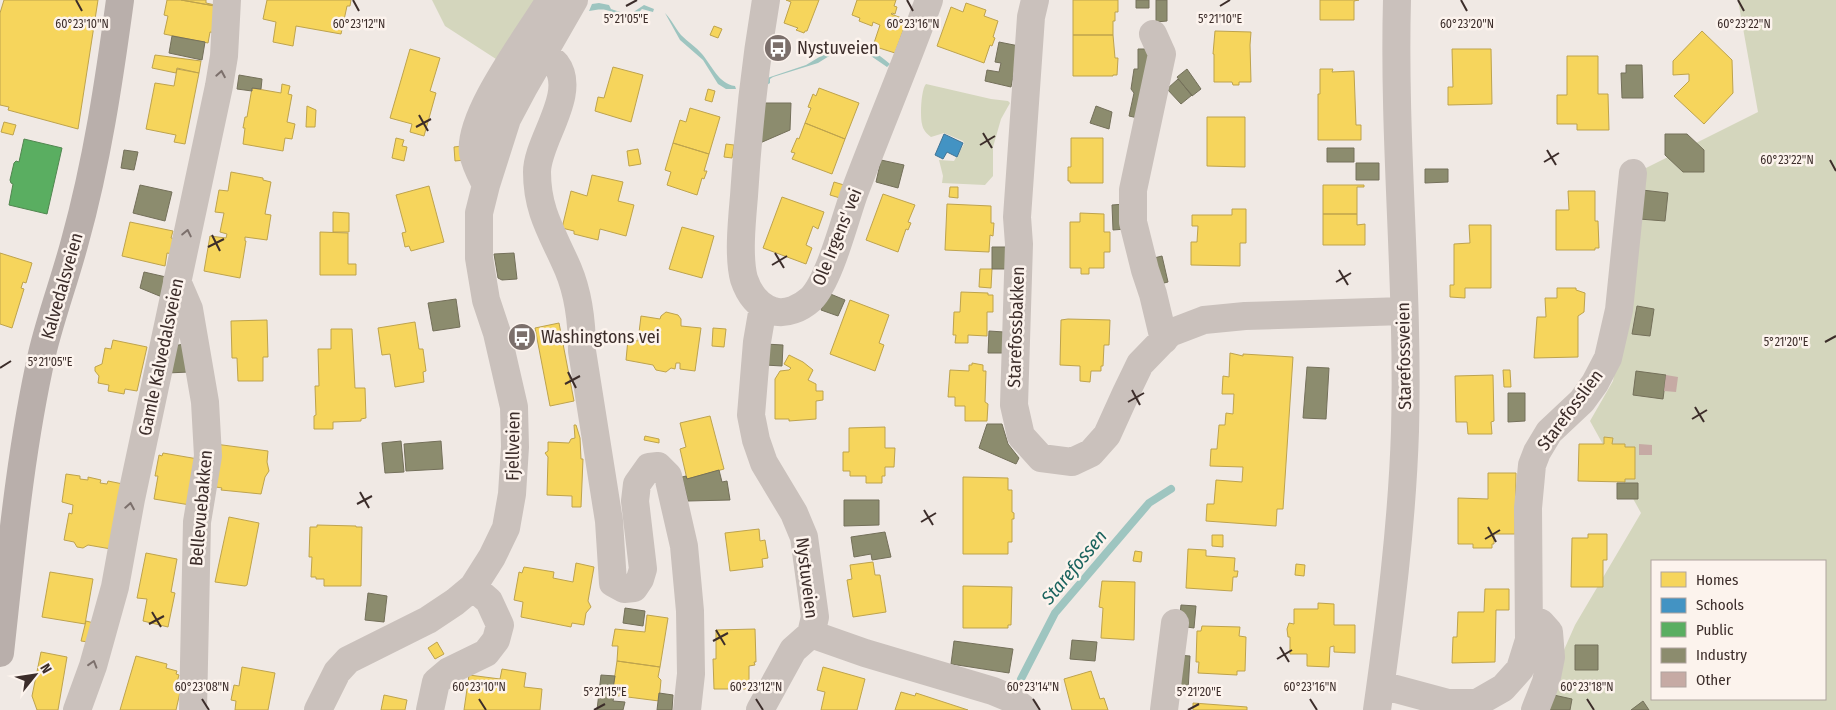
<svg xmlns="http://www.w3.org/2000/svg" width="1836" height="710" viewBox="0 0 1836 710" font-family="'Fira Sans Condensed',sans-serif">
<rect width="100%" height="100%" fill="#f0e9e4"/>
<!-- green -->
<path fill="#d4d6bd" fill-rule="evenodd" d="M432,0h113l-49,59 -51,-33z
M1738,0h98v710h-271l-16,-26 26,-59 66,-112 -51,-92 23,-40 23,-136 4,-74 118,-59zM1652,561h173v138h-173z
M926,84l65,15 17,2 2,2 -9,16 -8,28v29l-8,9 -43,-2 1,-7 -4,-16 15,1 10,-17 -1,-3 -19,-8 -13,4c-4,-3 -8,-7 -9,-13 -2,-7 -1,-35 4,-40z"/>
<!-- water -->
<path fill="#9ec5c0" d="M599,3l10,2 2,4 18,6 15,-10 10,4 -1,3 -11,-3c-18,20 -19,4 -36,1 -5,-1 -11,0 -17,1l3,-7z
M665,13c7,7 10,15 16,22 7,7 15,12 21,19 10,12 17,30 33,32l1,3h-10l-8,-5 -15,-24 -23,-20z
M848,43c17,2 29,10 42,21l-3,3 -19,-13 -19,-7 -7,1 -24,15 -45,14 -3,2v4l-3,2 -6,-5 45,-15 35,-21z"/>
<!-- homes -->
<path fill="#f6d55c" stroke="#bea34d" d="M4,0h94l-20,129 -70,-19 1,-3 -9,-2v-92z
M167,0h14l34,6 1,27 -6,-1 -2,11 -44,-9 4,-18 -4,-1z
M181,0h25v3l9,2v1z
M267,0h84l-1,6h-3l-6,28 -45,-8 -3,20 -20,-4 3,-20 -13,-3z
M786,0h33l-12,31h-2l-1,2 -8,-3 2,-2 -14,-5 7,-21z
M857,0h39l-2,6 3,1 -2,7 -3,-1 -1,1 16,6 -12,33 -22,-7 7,-21 -7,-3 -1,4 -13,-5 1,-3 -8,-3z
M1073,0h45v12h-3v9h-2v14h-40z
M1320,0h39l-5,1v19h-34z
M966,3l20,7 -2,6 14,5 -5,16 2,1 -3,8 -2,-1 -6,18 -47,-17 14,-39 12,5z
M714,26l8,3 -4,9 -8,-3z
M1215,31l36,1 -1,13 1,37h-12v3h-6l-1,-3h-18v-28h-1z
M1702,31l30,29 1,33 -29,31 -30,-28 15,-15v-7l-16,1v-14z
M1073,35h40l2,23h3l-1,17h-4v1h-40z
M410,49l30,9 -10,33 6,2 -12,43 -14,-4 2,-8 -22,-6z
M1452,49h39l1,55 -44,1v-18h5z
M155,55l46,6 -2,12 -22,-5 -1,5 -24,-5z
M1567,56h31v38h10l1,36h-32v-6h-20v-29h10z
M613,67l30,8 -12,47 -36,-11 3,-14 6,1z
M177,69l22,4 -14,71 -11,-2 2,-7 -30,-6 9,-46 19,3z
M1320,69h13l-1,3 22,-1 2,54h5v15h-43v-46h2z
M282,84l8,2 -2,8 4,1 -5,27 8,2 -3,15 -7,-1 -2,13 -40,-7 2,-16h-2l2,-11h2l5,-29 29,5z
M819,88l40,15 -14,36 -40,-16 6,-15 -3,-1 5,-13 3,2z
M708,89l7,2 -3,11 -7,-2z
M307,106l9,4 -1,17h-9z
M690,108l30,9 -11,37 -36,-11 7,-23 6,2z
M1207,117h38v50l-38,-1z
M4,122l12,3 -3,10 -12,-3z
M805,123l40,16 -13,35 -40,-15 3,-6 -4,-1 6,-14 2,1z
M396,138l8,2 -2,6 5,1 -3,14 -12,-3z
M1071,138h32v45h-33v-2h-2v-14h3z
M673,143l36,11 -5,17h3l-3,8 -2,-1 -5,17 -30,-10 4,-13 -6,-2z
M726,144l8,1 -2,13 -8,-1z
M462,146l3,14 -10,1 -1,-14z
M638,149l3,15 -12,2 -2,-15z
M231,172l32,6v2l8,2 -6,32 6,1 -4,25 -22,-3v4h1l-6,37 -36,-7 6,-35 16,2 1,-4 -7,-2 4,-19 -9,-1 4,-22 9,1z
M592,175l31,7 -5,19 16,4 -8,31 -26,-7 -2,11 -24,-6v-3l-12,-3 9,-37 16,5z
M834,182l10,3 -4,13 -10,-3z
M1323,185h41v2h-7v27h-34z
M429,186l15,56 -33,9 -2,-5 -4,1 -3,-14 4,-1 -10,-37z
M950,187h8v11l-9,-1z
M1568,191h27v30h3l1,27h-4v2h-39v-40h13z
M883,194l32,11 -7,17 3,1 -3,7 -2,-1 -8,23 -32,-12z
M782,197l42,15 -6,17 -5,-3 -7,19 6,3 -6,16 -43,-16z
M947,204l44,2v17h3l-1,13 -3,-1 -1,17 -44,-2z
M1232,209h14v34h-6v23l-49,-1v-23h6l1,-16h-6v-11h40z
M333,212l16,1v19h-16z
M1080,213l24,1v18h6v20h-6v16h-15v6h-8v-6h-11v-46h10z
M1323,214h34v11l8,-1v21h-42z
M130,222l43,9 -2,7 6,1 -4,15 -6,-1 -2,13 -43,-10z
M1469,225h22v63h-26v10l-15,-1v-12h4v-41l16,-1z
M682,227l32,9 -12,42 -33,-9z
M320,232l28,1v31h8v11h-36z
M0,253l32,10 -6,20 -3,-1 -2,6 3,1 -12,39 -12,-4z
M980,269h12l-1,19 -12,-1z
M1557,288h19v2l9,3 -1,19 -6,4v41l-44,1 3,-41h9l-1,-19h12z
M961,292l27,1v2h5v17h-6v24l-19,-1v8h-13l1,-8h-3l1,-23h6z
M850,300l39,15 -10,28 5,2 -9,26 -45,-17z
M666,312l12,3 3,4v7l20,2 -6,43 -15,-2v-6h-4l-1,6 -4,-1 -5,4 -10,-2 -3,-5 -27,-5 2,-21 10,2 3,-25 19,3 1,-3z
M1068,319l42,1 -1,25h-5l-1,21h-2v5h-10l-1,11 -10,-1v-15l-20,-1 1,-45z
M267,320l1,37h-5v24h-25l-1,-23h-5l-1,-37z
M415,322l4,27h4l3,22 -3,1 1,10 -29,5 -5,-33 -8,1 -4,-27z
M559,323l15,78 -24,5 -15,-78z
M713,328l13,1 -2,18 -12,-1z
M331,329h21l3,59h10l1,30 -5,1v2l-28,1v7h-19v-13l2,-1 -1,-29h4l-1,-37h13z
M113,340l34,7 -10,44 -12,-2 -1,5 -16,-3 1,-6 -11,-2 1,-7 -4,-5v-4l7,-3 3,-16 6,1z
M1230,353l13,3v-2l50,3 -10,152h-6l-1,17 -70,-5 1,-17h7l2,-24 26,2 1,-15 -33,-1 1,-17h6l2,-24h6l1,-12 7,1 1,-20h-12l1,-18 6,1z
M789,355l14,7 10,8 -5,10 8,4v7h7v9l-7,1v18l-27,2v-2h-14v-40l5,-8 9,-1 2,-2 -7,-4z
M972,363l11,2v6h3l-1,31 3,2 -1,17h-22v-15h-10v-9h-7l2,-27 19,1v-6h3z
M1503,370h7l1,17h-7z
M1493,375l1,46 -3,1 1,12h-24l-1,-12h-11l-1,-46z
M710,416l14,53 -37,10 -7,-30 6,-2 -6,-24z
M574,425h2l4,13 1,21h2l-2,48h-9v-11l-25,-1 1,-38 -3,-4 3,-2v-9l21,1 2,-4 4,-1z
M885,427v21h10l-1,19h-9v9h-3v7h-16v-7h-16v-5h-7v-19h6v-24z
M645,436l14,3v4l-15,-3z
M1604,437l9,1 -1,6h13v3h10v32h-10v3l-47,-1 1,-37h25z
M215,444l53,7 -1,11 2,9 -4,6 -4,17 -40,-4 1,-2 -12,-2z
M163,453l35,6 -8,46 -36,-6 4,-23h-3l4,-21 3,1z
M1488,473h28l-1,61h-21v10h-2v4h-19v-4h-15v-46l30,1z
M66,474l14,2v3l8,1v-3l13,3 -1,3 7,1 1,-3 15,3 -12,65 -23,-4 -5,3 -6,-1 -3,-5 -10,-2 5,-27 3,1 1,-9 -11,-3z
M963,477l45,1v12h4v22l2,1v6h-2v23h-4v12h-45z
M229,517l30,6 -12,62 -2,1 -30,-4z
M317,525l39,1v1h6l-1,59h-37v-7h-8v-2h-5l1,-20h-3l1,-30h7z
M759,529l1,12 5,-1 3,18 -6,1 1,8 -33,4 -5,-38z
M1588,534h19v26h-4v27h-32l1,-49h16z
M1212,535h11v12l-11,-1z
M1188,549l18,1v6l29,2 -1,13h4l-1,6h-4l-1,14 -46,-3z
M1135,551l7,1 -1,10 -8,-1z
M146,553l31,6 -6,33 4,1 -7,34 -25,-6 4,-22 -10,-1z
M873,562l2,13h5l6,37 -33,5 -6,-37 5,-1 -2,-14z
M576,563l18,4 -6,34 3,6 -5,6 -2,12 -12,-2 -1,4 -50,-10 2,-15 -9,-2 5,-28 3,1 2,-6 30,5 -1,6 20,4z
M1296,564l9,1 -1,11 -9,-1z
M50,572l43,7 -8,45 -43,-7z
M1102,581l33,1 -1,58 -33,-2 2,-30 -4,-1z
M963,586l49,1 -1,38h-3v3h-45z
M1485,589h24v21h-13l-1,52 -43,1 1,-26h4l1,-25h26z
M1318,603l16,1v21h21v28l-21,-1v-6l-4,1 -1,20 -22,-1v-12h-17v-17h-2l-1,-8 2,-6 5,1v-15h24z
M647,615l21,3 -8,49 -43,-6 1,-15h-6l3,-17 30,3z
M86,621l12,3 -4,19 -13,-2z
M1202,626l38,1 -1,9 7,1 -1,34h-8v4l-39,-2 1,-11h-3l1,-31h4z
M755,629l1,33h-2l1,3 -6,1v23h-35l-1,-30h3v-29z
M437,642l7,12 -9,5 -7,-11z
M41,652l26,5 -9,53h-21l-5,-14z
M136,656l31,8 -1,4 11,3 -1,3 3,1 -3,11 5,2 -5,22h-56z
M617,661l43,6 -2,10 3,3 -2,21 -47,-6z
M242,667l33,6 -7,37h-33l1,-9 -5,-1 3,-15 5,1z
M823,667l42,12 -8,31h-36l4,-18 -8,-2z
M502,669l24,4 -2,14 18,2 -2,21h-76l5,-35 31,4z
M1091,671l9,28 4,-1 4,12h-36l-8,-31z
M901,692l14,4 1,-3 52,17h-73z
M384,695l23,5 -2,10h-24z
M1193,703l54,4v3h-54z"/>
<!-- schools -->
<path fill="#4393c3" stroke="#417495" d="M944,134l19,9 -6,14 -10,-5 -4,7 -8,-4z"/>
<!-- public -->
<path fill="#5aae61" stroke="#518750" d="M24,139l38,9 -15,66 -38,-9 4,-21 -2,-1 -1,-3 4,-17 2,-2 3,1z"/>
<!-- industry -->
<path fill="#8c8c6e" stroke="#74705a" d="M1136,0h13v8h-13z
M1156,0h11v21l-11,1z
M172,36l33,6 -3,18 -33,-7z
M999,42l20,4 -8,41 -26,-6 2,-11 12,2 2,-9 -6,-1z
M1138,49h14l-10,70 -13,-3 5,-23 -3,-4 3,-20h4z
M1626,65h16l1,33h-21l-1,-25h5z
M1187,69l14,20 -9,7 -15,-19z
M239,75l23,4 -1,10 -9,-1v3l-15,-2z
M1178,79l14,16 -11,9 -14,-15z
M761,103h30l-1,27 -30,13z
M1096,106l16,6 -3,17 -19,-6z
M1665,134h22l17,16v22h-21l-18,-17z
M1327,148h27v14h-27z
M124,150l14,2 -4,18 -13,-2z
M881,160l23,5 -6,23 -22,-6z
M1356,163h23v17h-23z
M1425,169h23v13l-23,1z
M140,185l32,7 -7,29 -32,-8z
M1642,190l26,3 -3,28 -26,-2z
M1125,204l1,25 -13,1 -1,-25z
M992,247h14v22h-14z
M514,253l3,26 -15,1 -4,-2 -4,-24z
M1162,256l6,26 -12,3 -6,-26z
M144,272l22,5 -4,20 -22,-9z
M828,293l17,7 -7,16 -17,-6z
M456,299l4,28 -27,4 -5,-28z
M1637,306l17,3 -4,27 -18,-2z
M989,331l15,1 -1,21h-15z
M185,344l4,28 -22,1 5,-27z
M765,344l18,1 -1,21 -17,-1z
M1307,367l22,1 -3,51 -23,-1z
M1636,371l30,4 -3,24 -30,-4z
M1508,393h17v28l-17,1z
M987,424h15l6,20 11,14 -3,6 -37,-16z
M401,441l3,31 -19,1 -3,-30z
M441,441l2,28 -37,2 -2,-27z
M719,470l3,12 5,-1 3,19 -42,1 -6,-24 4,-1 1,3z
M1617,483h21v16h-21z
M844,500h35v25l-35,1z
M885,532l6,25 -19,3 -1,-6 -17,3 -3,-20z
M368,593l19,3 -3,26 -19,-2z
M1181,605l15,1 -2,22 -15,-2z
M625,608l20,3 -2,15 -20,-3z
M1072,640l25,2 -2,19 -25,-2z
M954,641l59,8 -4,24 -58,-9z
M1575,645h23v25h-23z
M1176,655l14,1 -2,35 -15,-1z
M601,675l14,1 -3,19 2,1 -1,5 12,1 -2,8h-26z
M659,693l14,2 -1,15h-15z
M1549,694l23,5 -2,11h-24z
M1643,701l6,9h-18z"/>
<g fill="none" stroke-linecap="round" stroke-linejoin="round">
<!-- stream -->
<path stroke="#9ec5c0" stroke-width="8" d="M1021,679l34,-66 94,-110 22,-14"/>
</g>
<!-- building -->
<path fill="#c6aaa4" d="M1666,375l12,2 -2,15 -12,-1z
M1639,444l13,1v10h-13z"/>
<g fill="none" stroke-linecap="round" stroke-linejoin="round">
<!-- minor -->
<path stroke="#cac1bc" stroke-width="28" d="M766,0c-11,65 -18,130 -22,196 -2,23 -6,61 0,83 5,15 14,27 29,32 13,4 28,-3 38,-12 19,-19 34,-81 44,-108 24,-64 51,-127 74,-191
M1035,0l-4,17 -14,200 2,27 -5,161 7,31 20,22 31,4 19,-9 16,-18 19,-42 14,-29 30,-31 34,-13 41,-4 159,-5
M1153,34l9,20 -29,136v32l12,48 8,24 11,46
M544,55c3,3 9,5 12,9 22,29 -19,77 -19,108 0,40 16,62 31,97 11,26 14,54 14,82l27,170 4,62 11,6 10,-1 6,-9 3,-10 -8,-68 2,-17 12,-17 9,-1 10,10 16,70 6,65 1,63 -4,36
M486,185c-5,-10 -11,-21 -13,-32 -6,-37 57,-119 77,-153
M177,281l12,28 16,93 3,54 -11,66 -4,188
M763,307l-6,35 -6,73 5,25 8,23 30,50 10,24 11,80 -4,17
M1530,618l11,5 8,9 2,25 -5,25 -11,28
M811,634l54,19 128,38 19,8 13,11
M1381,685l67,18h29l26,-15 17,-19 9,-29 -1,-132 4,-43 5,-13 12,-20 33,-31 13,-18 13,-25 11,-48 14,-137
M77,710l16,-44 22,-79 16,-88 88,-413 5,-30 3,-56
M318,710l19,-38 11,-12 80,-40 27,-18 18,-15 19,-30 14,-29 6,-34 3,-47 -1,-40 -17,-74 -11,-33 -7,-42v-45l7,-28 21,-66 17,-32 50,-87
M430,710l6,-28 13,-11 37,-18 10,-13 4,-15 -11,-24 -16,-14
M760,710l33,-60 18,-16
M1164,710l11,-87
M1377,710c13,-92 25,-186 28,-279 4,-144 -12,-287 -8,-431"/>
<!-- major -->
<path stroke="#b9afab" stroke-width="28" d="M0,653c11,-100 20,-201 42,-299 9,-38 23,-75 33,-113 22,-79 34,-160 45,-241"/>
</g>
<!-- one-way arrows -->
<defs><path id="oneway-chevron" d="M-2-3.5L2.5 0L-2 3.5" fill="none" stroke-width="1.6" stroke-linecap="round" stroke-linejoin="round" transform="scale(1.25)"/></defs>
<g stroke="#7c706c">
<use href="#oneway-chevron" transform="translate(221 74) rotate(-80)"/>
<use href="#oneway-chevron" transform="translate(187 233) rotate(-78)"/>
<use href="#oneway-chevron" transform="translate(130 506) rotate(-80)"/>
<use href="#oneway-chevron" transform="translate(93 664) rotate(-73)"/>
</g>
<!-- ticks -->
<path fill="none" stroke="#3c2d2a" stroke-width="2" d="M76,0l6,11M353,0l6,11M907,0l6,11M1461,0l6,11M1738,0l6,11M626,6l11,-6M1220,6l10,-6M419,115l9,16M416,127l15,-8M983,133l9,15M980,145l15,-9M1547,150l9,15M1830,160l6,11M1544,162l15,-9M212,235l8,16M208,247l16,-8M775,253l9,15M772,265l15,-9M1339,270l9,15M1336,282l15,-9M1825,342l11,-6M0,368l11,-7M568,372l8,16M565,384l15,-8M1132,390l8,15M1128,402l16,-9M1695,407l9,15M1692,419l15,-9M360,492l9,16M357,504l15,-8M924,510l9,15M921,522l15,-9M1488,527l8,15M1485,539l15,-9M152,612l9,15M149,624l15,-8M716,630l9,15M713,641l15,-8M1280,647l9,15M1277,659l15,-9M202,699l7,11M479,699l7,11M756,699l7,11M1033,699l7,11M1310,699l7,11M1587,699l7,11M594,710l11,-6M1188,710l11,-6"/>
<!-- icons -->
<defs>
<symbol id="bus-disc" viewBox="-11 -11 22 22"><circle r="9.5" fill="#7b6f6b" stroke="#fcf3ed"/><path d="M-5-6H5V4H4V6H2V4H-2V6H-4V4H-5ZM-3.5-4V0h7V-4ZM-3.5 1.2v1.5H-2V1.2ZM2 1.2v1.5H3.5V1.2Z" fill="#fff"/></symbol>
</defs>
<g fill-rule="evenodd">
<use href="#bus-disc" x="762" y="32" width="32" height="32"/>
<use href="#bus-disc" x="506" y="321" width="32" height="32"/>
</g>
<g text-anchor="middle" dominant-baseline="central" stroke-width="5" stroke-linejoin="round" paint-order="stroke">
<!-- poi labels -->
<g font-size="18" fill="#3c2d2a" stroke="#fcf3ed" text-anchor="start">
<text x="797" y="48">Nystuveien</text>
<text x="541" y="337">Washingtons vei</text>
</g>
<!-- street labels -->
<g font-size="18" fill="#3c2d2a" stroke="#fcf3ed">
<text transform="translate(837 237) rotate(-68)">Ole Irgens' vei</text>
<text transform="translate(62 286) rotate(-74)">Kalvedalsveien</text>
<text transform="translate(1016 327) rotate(-88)">Starefossbakken</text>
<text transform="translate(1404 356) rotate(-91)">Starefossveien</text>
<text transform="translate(161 357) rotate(-78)">Gamle Kalvedalsveien</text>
<text transform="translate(1570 410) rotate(-53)">Starefosslien</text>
<text transform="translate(513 446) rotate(-89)">Fjellveien</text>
<text transform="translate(201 508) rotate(-85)">Bellevuebakken</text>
<text transform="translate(807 578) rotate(83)">Nystuveien</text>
</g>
<!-- water labels -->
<g font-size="19" font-style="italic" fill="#1a635e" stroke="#fcf3ed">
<text transform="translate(1074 567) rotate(-50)">Starefossen</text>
</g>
</g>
<g font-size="12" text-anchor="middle" fill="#3c2d2a" stroke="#fcf3ed" stroke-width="5" stroke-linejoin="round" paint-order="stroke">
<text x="1220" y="23">5°21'10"E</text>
<text x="626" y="23">5°21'05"E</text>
<text x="82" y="28">60°23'10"N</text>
<text x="359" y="28">60°23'12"N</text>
<text x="913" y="28">60°23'16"N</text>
<text x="1744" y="28">60°23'22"N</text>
<text x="1467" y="28">60°23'20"N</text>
<text x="1787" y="164">60°23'22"N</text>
<text x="1786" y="346">5°21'20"E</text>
<text x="50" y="366">5°21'05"E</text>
<text x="202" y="691">60°23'08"N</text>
<text x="479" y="691">60°23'10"N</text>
<text x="756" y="691">60°23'12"N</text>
<text x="1033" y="691">60°23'14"N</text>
<text x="1310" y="691">60°23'16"N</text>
<text x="1587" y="691">60°23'18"N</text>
<text x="605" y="696">5°21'15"E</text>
<text x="1199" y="696">5°21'20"E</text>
</g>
<!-- legend -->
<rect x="1651" y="560" width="175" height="140" fill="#fcf3ed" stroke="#afa49f"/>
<rect x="1661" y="572" width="25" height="15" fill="#f6d55c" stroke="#afa49f"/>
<text x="1696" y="585" font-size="15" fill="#3c2d2a">Homes</text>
<rect x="1661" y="598" width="25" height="15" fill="#4393c3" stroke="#afa49f"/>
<text x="1696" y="610" font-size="15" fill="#3c2d2a">Schools</text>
<rect x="1661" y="622" width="25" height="15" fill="#5aae61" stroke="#afa49f"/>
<text x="1696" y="635" font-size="15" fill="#3c2d2a">Public</text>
<rect x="1661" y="648" width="25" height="15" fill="#8c8c6e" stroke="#afa49f"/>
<text x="1696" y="660" font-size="15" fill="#3c2d2a">Industry</text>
<rect x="1661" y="672" width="25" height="15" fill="#c6aaa4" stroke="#afa49f"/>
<text x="1696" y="685" font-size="15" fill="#3c2d2a">Other</text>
<!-- north arrow -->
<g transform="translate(35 675) rotate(60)" stroke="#fcf3ed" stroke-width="4" paint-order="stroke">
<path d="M0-4L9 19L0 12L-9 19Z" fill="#3c2d2a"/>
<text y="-8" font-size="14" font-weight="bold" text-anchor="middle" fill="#3c2d2a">N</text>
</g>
</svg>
